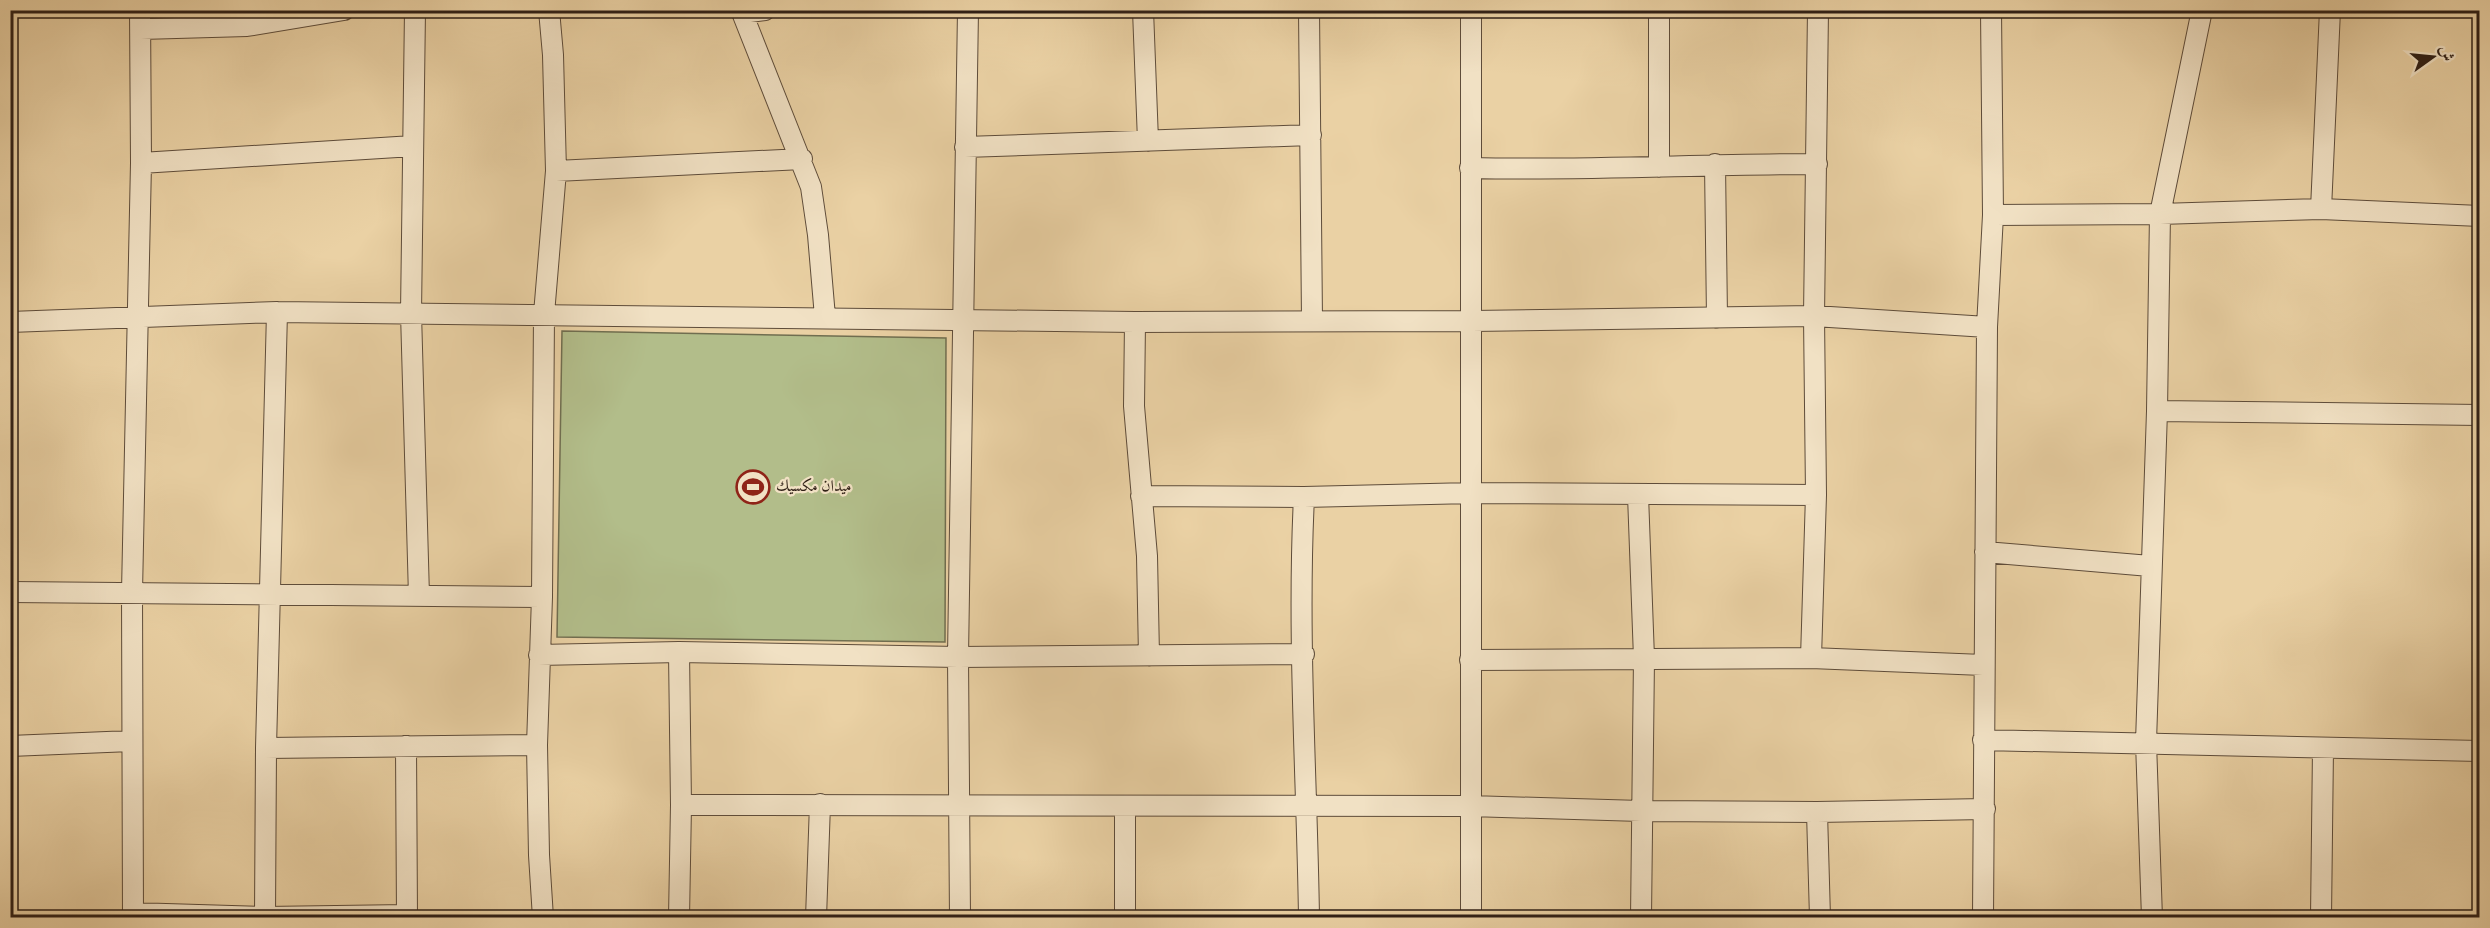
<svg xmlns="http://www.w3.org/2000/svg" width="2490" height="928" viewBox="0 0 2490 928" font-family="'IM FELL English',Amiri,serif">
<rect width="100%" height="100%" fill="#ead1a4"/>
<filter id="stains"><feTurbulence type="fractalNoise" baseFrequency=".00333" numOctaves="4"/><feColorMatrix values="0 0 0 0 .2 0 0 0 0 .09 0 0 0 0 .02 0 0 0 .5 -.17"/></filter>
<radialGradient id="worn" r=".72"><stop offset=".6" stop-color="#630" stop-opacity="0"/><stop offset="1" stop-color="#630" stop-opacity=".3"/></radialGradient>
<!-- green -->
<path fill="#b2bd8a" stroke="#706e50" stroke-width="1.5" d="M562,331l384,7 -1,304 -388,-5z"/>
<g fill="none" stroke-linecap="round" stroke-linejoin="round">
<defs>
<path id="minor" d="M415,10l-4,303 8,283
M741,10l70,177 7,48 7,82
M1143,10l5,131
M1309,10l3,310
M742,13l23,-3
M141,29l106,-3 97,-16
M965,147l346,-12
M141,163l272,-17
M1715,164l2,154
M1659,167v-157
M1470,168c116,3 231,-4 347,-4
M556,171l246,-12
M2321,209l9,-199
M1993,215l167,-1 161,-5 159,7
M10,322l267,-10 858,10 337,-1 342,-5 173,11
M1135,322l-1,84 13,150 2,100
M2157,411l323,4
M1638,495l6,163 -3,260
M1141,496l163,1 168,-4 344,2
M1304,497c-7,140 3,281 5,421
M1985,552l165,14
M10,592l532,5
M539,655l140,-3 279,5 346,-3
M1811,658l5,-163 -2,-179 4,-306
M1470,660l341,-2 172,7
M1983,740l497,11
M10,746l121,-5
M406,746l1,172
M266,748l271,-3
M681,805l789,1 171,5 176,1 168,-3
M1817,812l3,106
M133,913l132,4 142,-2
M265,917l1,-169 11,-436
M133,918l-1,-326 9,-429 -1,-153
M543,918l-4,-63 -2,-110 5,-148 2,-283 12,-143 -3,-116 -4,-45
M679,918l2,-113 -2,-153
M816,918l4,-114
M960,918l-2,-261 10,-647
M1125,918v-112
M1471,918v-908
M1983,918l4,-591 6,-112 -2,-205
M2152,918l-6,-176 11,-331 3,-197 42,-204
M2321,918l2,-170"/>
</defs>
<!-- minor casing -->
<use href="#minor" stroke="#5e4c3a" stroke-width="22"/>
<!-- minor -->
<use href="#minor" stroke="#f1e1c4" stroke-width="20"/>
</g>
<!-- icons -->
<defs>
<symbol id="stadium-ring" viewBox="-11 -11 22 22"><circle r="9.5" fill="#f1e1c4" stroke="#8f2418" stroke-width="1.5"/><path d="M0-5a6.5 5 0 1 0 0 10a6.5 5 0 1 0 0-10ZM-3.5-1.8h7v3.6h-7Z" fill="#8f2418"/></symbol>
</defs>
<g fill-rule="evenodd">
<use href="#stadium-ring" x="734" y="468" width="38" height="38"/>
</g>
<g text-anchor="middle" dominant-baseline="central" stroke-width="4.5" stroke-linejoin="round" paint-order="stroke">
<!-- poi labels -->
<g font-size="16" fill="#2f1f16" stroke="#f1e1c4" text-anchor="start">
<text x="776" y="487">ميدان مكسيك</text>
</g>
</g>
<!-- margin -->
<rect width="2490" height="928" fill="none" stroke="#ead1a4" stroke-width="36"/>
<rect x="12" y="12" width="2466" height="904" fill="none" stroke="#2f1f16" stroke-width="3"/>
<rect x="18" y="18" width="2454" height="892" fill="none" stroke="#2f1f16" stroke-width="1.5"/>
<!-- north arrow -->
<g transform="translate(2433 57) rotate(75)" stroke="#f1e1c4" stroke-width="4.5" paint-order="stroke">
<path d="M0-4.5L10 22L0 15L-10 22Z" fill="#2f1f16"/>
<text y="-9" font-size="16" font-weight="bold" text-anchor="middle" fill="#2f1f16">ش</text>
</g>
<rect width="100%" height="100%" filter="url(#stains)"/>
<rect width="100%" height="100%" fill="url(#worn)"/>
</svg>
